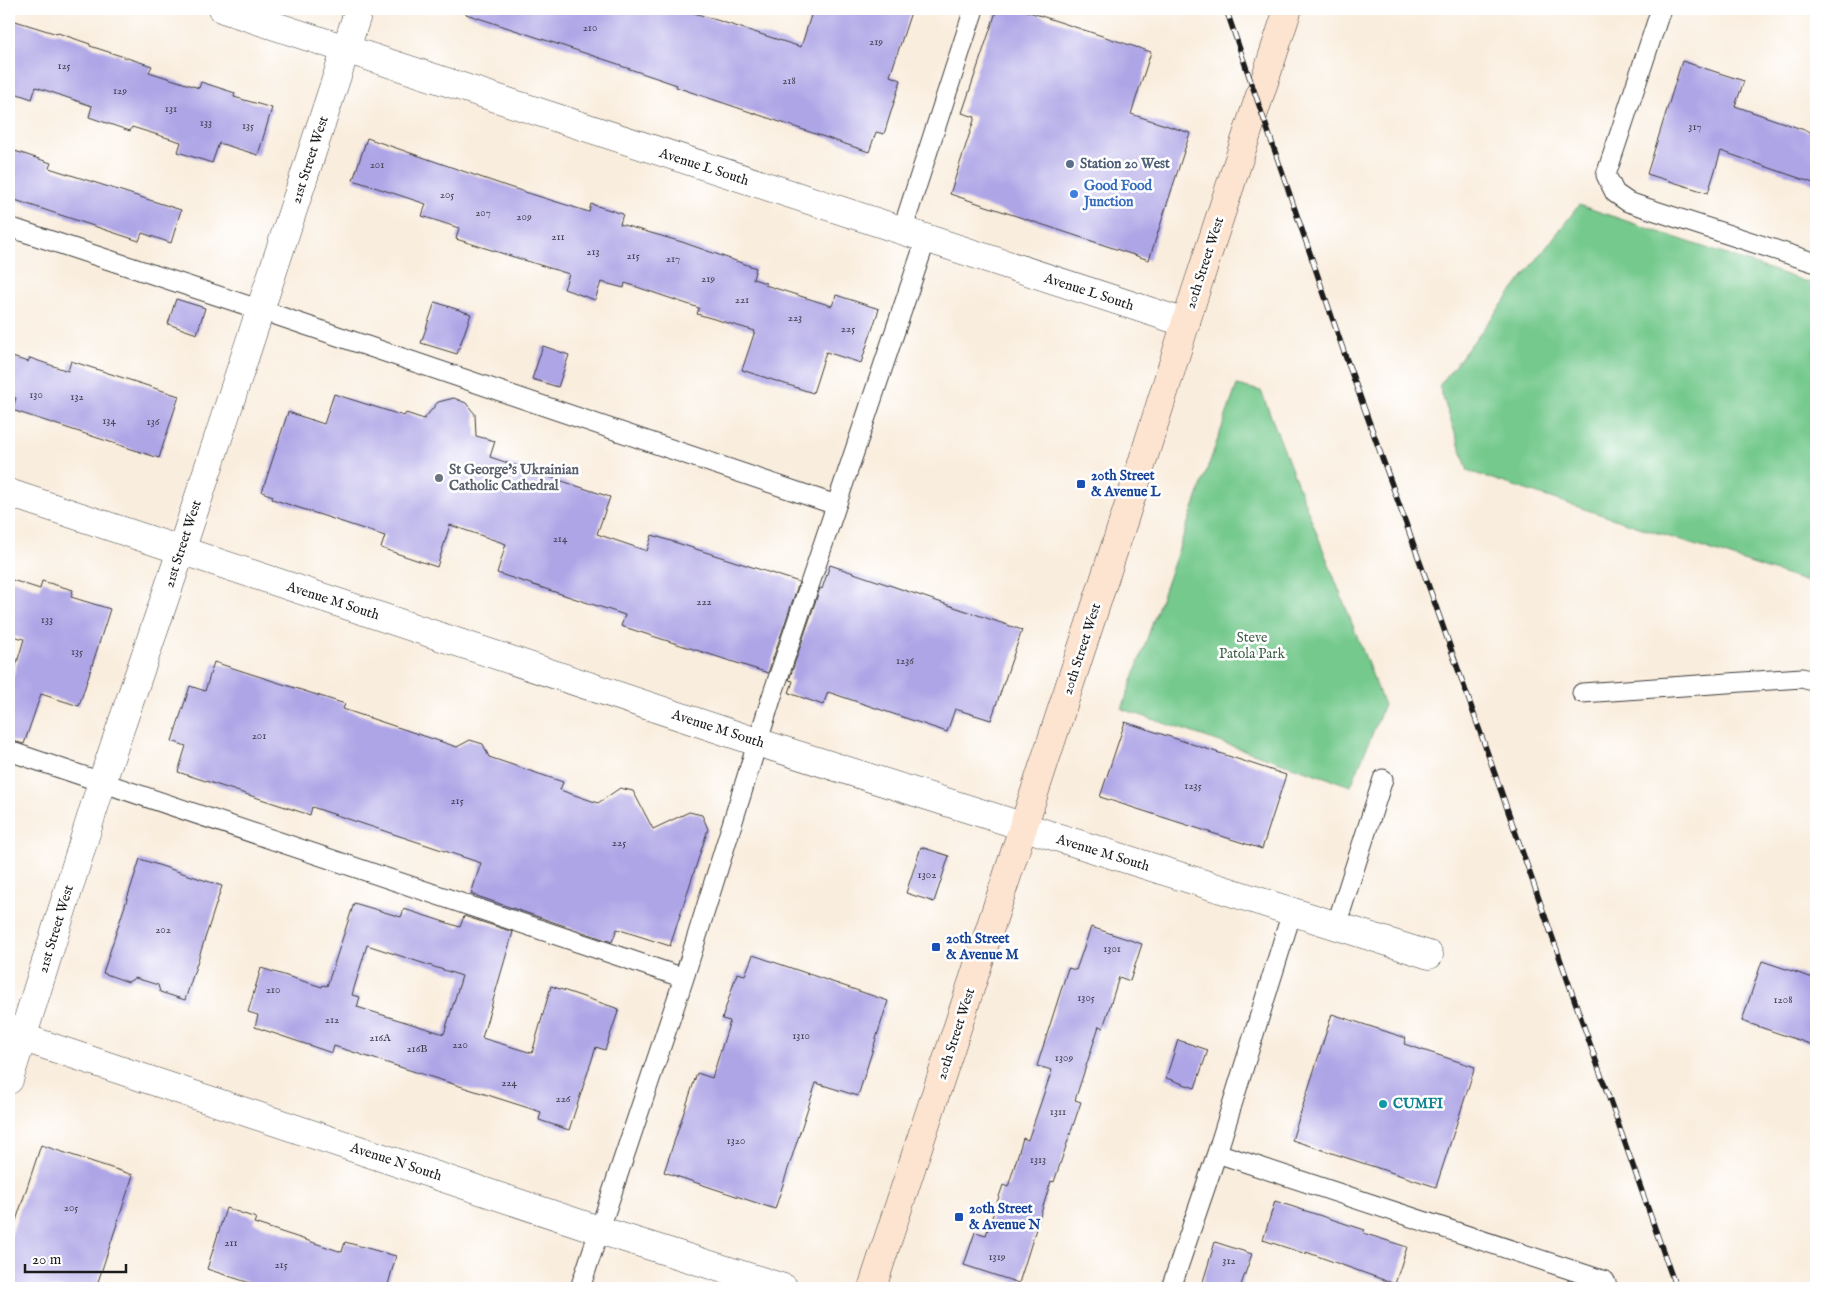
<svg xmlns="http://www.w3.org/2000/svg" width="1825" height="1297" viewBox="0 0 1825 1297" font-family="'IM FELL English',serif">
<rect width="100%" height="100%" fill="#fff"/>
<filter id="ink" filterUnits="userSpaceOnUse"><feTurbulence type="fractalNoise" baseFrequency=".02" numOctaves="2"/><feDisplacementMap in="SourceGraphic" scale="10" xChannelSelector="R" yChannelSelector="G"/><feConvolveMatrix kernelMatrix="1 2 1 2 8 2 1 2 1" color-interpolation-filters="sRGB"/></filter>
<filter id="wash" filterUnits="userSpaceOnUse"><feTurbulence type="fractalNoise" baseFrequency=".0096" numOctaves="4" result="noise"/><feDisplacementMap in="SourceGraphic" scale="20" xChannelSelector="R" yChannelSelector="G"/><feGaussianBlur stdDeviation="1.12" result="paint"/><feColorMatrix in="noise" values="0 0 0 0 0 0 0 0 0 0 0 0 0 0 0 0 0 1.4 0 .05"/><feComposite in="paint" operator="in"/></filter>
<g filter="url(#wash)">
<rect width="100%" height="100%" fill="#f9eddd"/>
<!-- green -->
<path fill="#75c98d" stroke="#487254" d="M1579,205l237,80v300l-348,-114 -29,-85z
M1237,385l24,6 123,314 -33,81 -229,-77z"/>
<g id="blocks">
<!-- building -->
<path fill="#aea5e6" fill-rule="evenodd" d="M467,9h215l119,38 12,-38h99l-22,67 11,4 -17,54 -8,-2 -7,20 -193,-65 1,-2 -56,-19v-1l-155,-51z
M997,9h23l131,43 -20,62 59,19 -41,127 -199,-66 25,-77 -13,-4z
M9,19l48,15 1,-1 32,11v2l62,20 -3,6 50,16 2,-6 34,11 -1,4 38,11 -14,47 -39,-12 -7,20 -34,-11 3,-10 -49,-15 -2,4 -41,-14 3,-11 -56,-19 -4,12 -23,-8z
M1682,61l62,20 -9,25 81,28v50l-95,-33 -13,42 -61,-19z
M367,138l142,49 80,25 2,-8 32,10 -3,10 62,18 74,26 -3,11 13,4 -1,2 67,21 4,-11 43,14 -18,54 -35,-11 -13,41 -71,-23 13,-39 -58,-17 2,-6 -74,-25 -1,5 -23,-6 -6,18 -31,-11 5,-15 -113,-35 3,-11 -37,-12 4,-12 -73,-24z
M9,149l42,14 -2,5 132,42 -10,33 -29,-10 -3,8 -130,-43z
M176,299l29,9 -8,26 -29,-10z
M435,302l36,12 -14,40 -36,-11z
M543,346l26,9 -11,32 -26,-8z
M9,356l19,6 2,-4 38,13 3,-10 108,35 -20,62 -147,-48 4,-12 -7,-2z
M334,394l70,22 2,-3 18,6 14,-17 16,-4 12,5 9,11 1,22 19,5 -5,16 120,40 -13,37 50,17 5,-16 147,47 -31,91 -147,-47 4,-11 -128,-42 9,-29 -56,-19 -13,42 -56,-19 4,-12 -113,-37 1,-3 -11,-4 26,-80 36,12z
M830,565l192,65 -31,90 -36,-11 -8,23 -119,-40 -5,13 -34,-12 4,-12 -4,-1 31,-92 2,1z
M9,579l31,10 2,-8 31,9 -2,7 39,12 -31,97 -38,-12 -17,50 -15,-4v-50l15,-51 -15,-4z
M214,662l131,42 -2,5 114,38 13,-7 13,4 6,13 74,25 -3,8 38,13 22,-15 13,3 20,38 36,-17 13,3 6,14 -38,117 -53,-17 -5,13 -141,-48 10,-31 -169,-56 -2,8 -132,-43 8,-26 -14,-5 18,-55 15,5z
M1125,722l161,53 -24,74 -162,-52z
M921,847l28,9 -15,46 -28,-9z
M140,859l82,27 -37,114 -25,-8 -2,-7 -23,-7 -7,4 -25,-9z
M354,903l47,14 3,-8 56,18 4,-11 49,16 -31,106 50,15 19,-67 68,23 -14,41 -9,-3 -27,83 -30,-10 2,-8 -207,-66 -2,7 -77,-26 3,-12 -10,-3 13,-44 61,19 1,-2 4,1zM367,945l95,31 -18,58 -87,-27 3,-10 -8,-2z
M1091,927l51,17 -12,37 -11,-4 -16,51 -4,-2 -24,74 6,2 -27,80 -3,-1 -32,102 -55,-18 11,-33 11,3 17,-50 5,2 15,-49 5,2 24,-70 -15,-4 31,-98 8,2z
M753,955l135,46 -30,95 -42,-13 -41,126 -111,-37 33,-99 15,5 18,-57 -8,-2 15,-46 8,2z
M1762,961l54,18v67l-74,-25z
M1332,1014l74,24 -2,6 71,23 -39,120 -144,-47z
M1178,1040l30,10 -13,38 -29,-10z
M41,1145l92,30 -37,113h-87v-46z
M1275,1201l90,29 -2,3 44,14 -12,37 -89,-32v2l-43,-14z
M226,1208l30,10 -2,5 88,29 3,-10 51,14 -9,32h-135l1,-4 -46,-15z
M1215,1242l37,12 -12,34h-39z"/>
</g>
</g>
<g filter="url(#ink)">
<use href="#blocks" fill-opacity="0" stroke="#3d3b39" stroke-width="1"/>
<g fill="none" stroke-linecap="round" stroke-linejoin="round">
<defs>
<path id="lane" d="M1661,9l-55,166 9,18 13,9 188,61
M9,227l252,83 575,195
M902,231l72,-222
M1582,693l220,-15 14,4
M9,751l675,227
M1336,926l47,-147
M1217,1153l388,128 3,7
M580,1288l104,-310 88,-282 154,-457
M1171,1288l46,-135 75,-241"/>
<path id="street" d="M223,9l963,314
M9,493l748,249 672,213
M9,1033l590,197 185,58
M9,1080l93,-298 79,-231 178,-542"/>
<path id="secondary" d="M872,1288l259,-790 65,-208 92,-281"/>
</defs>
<!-- lane casing -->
<use href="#lane" stroke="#3d3b39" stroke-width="21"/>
<!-- street casing -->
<use href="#street" stroke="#3d3b39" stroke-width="29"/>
<!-- secondary casing -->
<use href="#secondary" stroke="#3d3b39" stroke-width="29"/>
<!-- lane -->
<use href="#lane" stroke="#fff" stroke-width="19"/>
<!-- street -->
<use href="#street" stroke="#fff" stroke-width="28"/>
<!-- secondary -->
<use href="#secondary" stroke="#fde4d0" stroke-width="28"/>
<defs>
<path id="rail" d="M1226,9l119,346 89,246 242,687"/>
</defs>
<!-- rail casing -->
<use href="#rail" stroke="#1c1c1c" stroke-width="5.5"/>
<!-- rail -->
<use href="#rail" stroke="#fff" stroke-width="4" stroke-dasharray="11" stroke-linecap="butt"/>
</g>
</g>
<!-- markers -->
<circle fill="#5c6f8a" stroke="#fff" stroke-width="2" cx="1070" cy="164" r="5"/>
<circle fill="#3f7fe0" stroke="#fff" stroke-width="2" cx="1074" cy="194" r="5"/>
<circle fill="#6b7280" stroke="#fff" stroke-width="2" cx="439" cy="478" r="5"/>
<g fill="#1a4fb4" stroke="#fff" stroke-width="2">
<rect x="1076" y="479" width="10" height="10" rx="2.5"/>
<rect x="931" y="942" width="10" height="10" rx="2.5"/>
<rect x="954" y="1212" width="10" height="10" rx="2.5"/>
</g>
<circle fill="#0f9aa8" stroke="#fff" stroke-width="2" cx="1383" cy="1104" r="5"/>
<g text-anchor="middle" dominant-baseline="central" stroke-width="5" stroke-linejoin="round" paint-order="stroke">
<!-- number labels -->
<g font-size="11" fill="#403e4e">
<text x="590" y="28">210</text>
<text x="876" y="42">219</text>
<text x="64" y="66">125</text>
<text x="789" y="81">218</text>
<text x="120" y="91">129</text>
<text x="171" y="109">131</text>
<text x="206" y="123">133</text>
<text x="248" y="126">135</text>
<text x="1695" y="127">317</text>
<text x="377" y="165">201</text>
<text x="447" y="195">205</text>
<text x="483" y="213">207</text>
<text x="524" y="217">209</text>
<text x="558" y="237">211</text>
<text x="593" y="252">213</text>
<text x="633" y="256">215</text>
<text x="673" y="259">217</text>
<text x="708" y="279">219</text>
<text x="742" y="300">221</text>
<text x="795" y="318">223</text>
<text x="848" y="329">225</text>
<text x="36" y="395">130</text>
<text x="77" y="397">132</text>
<text x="109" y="421">134</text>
<text x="153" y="422">136</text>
<text x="560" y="539">214</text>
<text x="704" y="602">222</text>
<text x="47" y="620">133</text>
<text x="77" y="652">135</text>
<text x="905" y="661">1236</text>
<text x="259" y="736">201</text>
<text x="1193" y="786">1235</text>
<text x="457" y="801">215</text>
<text x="619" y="843">225</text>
<text x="927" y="875">1302</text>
<text x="163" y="930">202</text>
<text x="1112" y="949">1301</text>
<text x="273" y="990">210</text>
<text x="1086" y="998">1305</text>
<text x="1783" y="1000">1208</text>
<text x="332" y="1020">212</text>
<text x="801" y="1036">1310</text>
<text x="380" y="1038">216A</text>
<text x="460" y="1045">220</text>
<text x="417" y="1049">216B</text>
<text x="1064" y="1058">1309</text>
<text x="509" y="1083">224</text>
<text x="563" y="1099">226</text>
<text x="1058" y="1112">1311</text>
<text x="736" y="1141">1320</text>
<text x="1038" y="1160">1313</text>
<text x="71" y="1208">205</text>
<text x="231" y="1243">211</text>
<text x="997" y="1257">1319</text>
<text x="1229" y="1261">312</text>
<text x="281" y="1265">215</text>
</g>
<!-- street labels -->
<g font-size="14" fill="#1c1c1c" stroke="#fff">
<text transform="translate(310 160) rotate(-72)">21st Street West</text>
<text transform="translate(704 167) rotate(18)">Avenue L South</text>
<text transform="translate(1205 263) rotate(-72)">20th Street West</text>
<text transform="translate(1089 292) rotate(18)">Avenue L South</text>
<text transform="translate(183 544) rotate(-72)">21st Street West</text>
<text transform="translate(333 601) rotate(18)">Avenue M South</text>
<text transform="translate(1082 649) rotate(-72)">20th Street West</text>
<text transform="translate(718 729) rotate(18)">Avenue M South</text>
<text transform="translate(1103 853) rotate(17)">Avenue M South</text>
<text transform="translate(56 929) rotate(-73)">21st Street West</text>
<text transform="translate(956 1034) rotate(-72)">20th Street West</text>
<text transform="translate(396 1162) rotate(18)">Avenue N South</text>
</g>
<!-- service labels -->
<g font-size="14" font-weight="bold" fill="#4e5e75" stroke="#fff" text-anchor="start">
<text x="1080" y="164">Station 20 West</text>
</g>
<!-- shop labels -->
<g font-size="14" font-weight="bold" fill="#366cbe" stroke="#fff" text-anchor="start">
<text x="1084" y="186">Good Food<tspan x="1084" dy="16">Junction</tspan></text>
</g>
<!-- worship labels -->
<g font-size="14" font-weight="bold" fill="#5b616d" stroke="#fff" text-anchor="start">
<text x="449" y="470">St George's Ukrainian<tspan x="449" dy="16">Catholic Cathedral</tspan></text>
</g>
<!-- transit labels -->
<g font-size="14" font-weight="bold" fill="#164399" stroke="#fff" text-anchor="start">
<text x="1091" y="476">20th Street<tspan x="1091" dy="16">&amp; Avenue L</tspan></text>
<text x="946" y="939">20th Street<tspan x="946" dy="16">&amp; Avenue M</tspan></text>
<text x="969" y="1209">20th Street<tspan x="969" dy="16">&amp; Avenue N</tspan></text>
</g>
<!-- park labels -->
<g font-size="14" fill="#406149" stroke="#fff">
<text x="1252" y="638">Steve<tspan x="1252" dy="16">Patola Park</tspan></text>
</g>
<!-- culture labels -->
<g font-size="14" font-weight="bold" fill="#0d838f" stroke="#fff" text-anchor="start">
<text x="1393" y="1104">CUMFI</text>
</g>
</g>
<!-- margin -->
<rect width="1825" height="1297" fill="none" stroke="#fff" stroke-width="30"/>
<!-- scale -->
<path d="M25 1264v8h101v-8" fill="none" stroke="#1c1c1c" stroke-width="2.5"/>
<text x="32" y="1264" font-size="15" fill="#1c1c1c" stroke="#ffffff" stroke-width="4" paint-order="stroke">20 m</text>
</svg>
